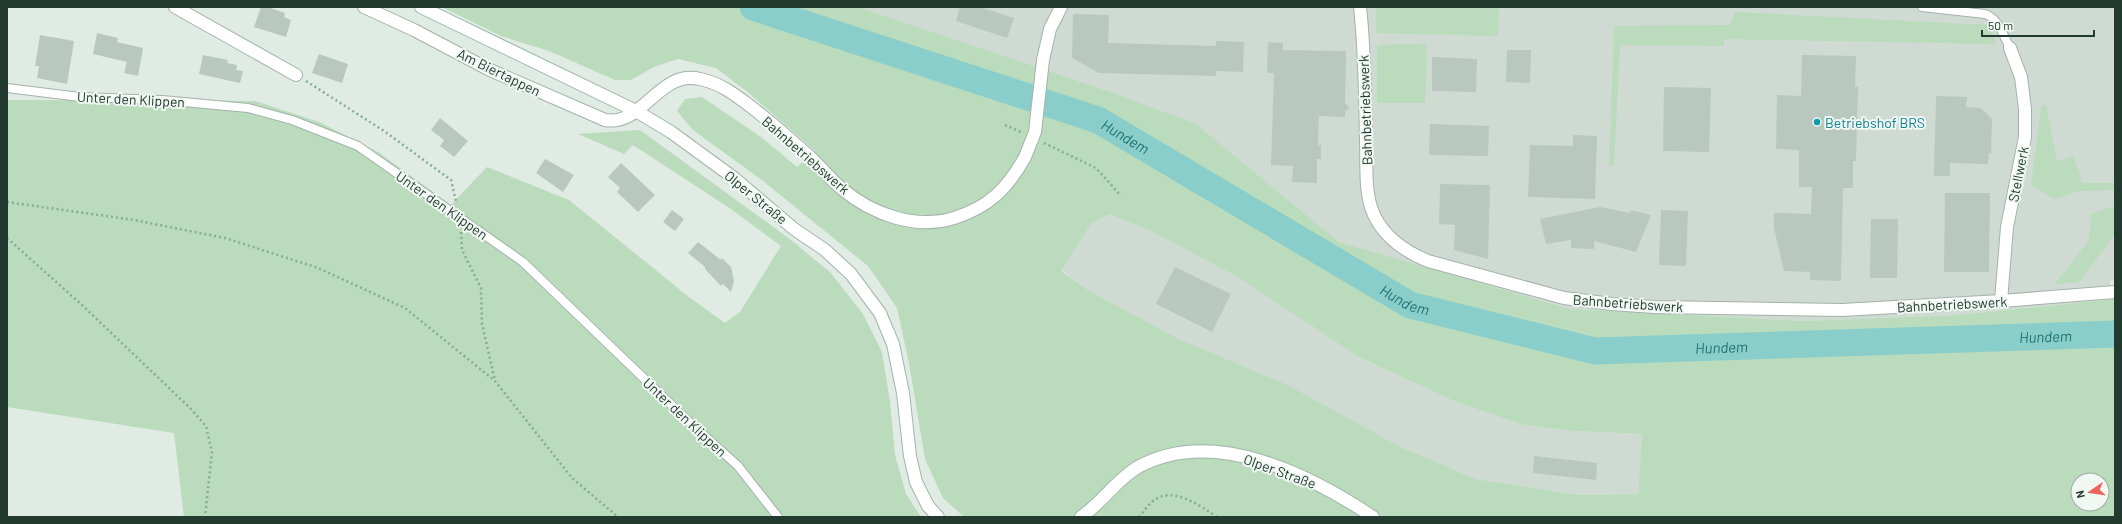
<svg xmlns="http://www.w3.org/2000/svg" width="2122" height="524" viewBox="0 0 2122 524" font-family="Barlow,sans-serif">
<rect width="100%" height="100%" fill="#e0ebe4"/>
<!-- built -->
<path fill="#cfdad3" d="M859,7h1256v273l-5,1 2,18 -155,16 -152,6 -235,-12 -231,-67 -144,-119 -84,-31z
M1109,214l42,17 90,48 116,77 99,46 68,23 51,6 67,3 -4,60 -59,1 -103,-16 -77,-33 -111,-61 -109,-46 -88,-47 -30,-22 30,-46z"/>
<!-- green -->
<path fill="#badbbc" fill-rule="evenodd" d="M442,7h417l252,85 84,31 144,119 231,67 235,12 152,-6 158,-16v218h-1151l-21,-19 -18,-39 -16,-96 -12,-55 -29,-42 -105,-85 -70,-51 -16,-19 8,-12 17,-2 59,40 36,30 18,-16 -65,-57 -34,-26 -38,-9 -24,8 -23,13h-16l-66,-29 -48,-15zM1109,214l42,17 90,48 116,77 99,46 68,23 51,6 67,3 -4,60 -59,1 -103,-16 -77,-33 -111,-61 -109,-46 -88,-47 -30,-21 30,-47zM2078,480h24v24h-24z
M1376,7l123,1 -1,28 -122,-3z
M1735,12l254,13 7,19 -272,-5v7l-104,-1 -6,120h-5l5,-139 116,-1z
M1427,44l-2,59h-48v-58z
M7,100l248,1 64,21 59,30 73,53 36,-38 82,33 120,97 36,26 15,-11 41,-66 -50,-37 -98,-64 -9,9 -46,-20 62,-4 147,107 43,35 33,42 19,38 8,50 5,53 11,39 15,23h-737l-10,-84 -167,-26z
M2046,105l11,56 17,-5 8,27h33v7l-35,1 -26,8 -23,-14 10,-79z
M2115,206v28l-36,48 -24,2 34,-44 2,-26z"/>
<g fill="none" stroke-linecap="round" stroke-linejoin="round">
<!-- river -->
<path stroke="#8acecb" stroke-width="27" id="s1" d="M753,7l345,113 312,185 185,46 520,-17"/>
</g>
<!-- building -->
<path fill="#b9c8bf" d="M261,7h6l18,6 -1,4 7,3 -5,17 -32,-10z
M960,7h20l34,11 -7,20 -51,-17z
M1073,14l36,1 -1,28 108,3v-5l28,1 -1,30 -27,-1v5l-117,-3 -27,-15z
M97,33l21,5 -1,4 26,6 -5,28 -14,-3 3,-11 -34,-8z
M40,35l34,6 -7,43 -30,-6 2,-12h-4z
M1268,42l15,1v7l63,1 -1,52 5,5 -5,3v6l-26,-1 -1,29h3v14h-4v24l-25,-1 1,-16 -22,-1 3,-92h-7z
M1507,50h24l-1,33 -24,-1z
M319,54l29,10 -6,19 -30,-10z
M203,55l25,5 -1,3 10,2 -1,5 7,1 -3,12 -41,-9z
M1802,55l54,1 -1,31h3l-2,74h-3v27h-10l-2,93 -31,-1v-8l-26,-1 -10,-43v-15l37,1 1,-27h-13v-37l-23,-1 1,-54 24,1z
M1432,57l45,2 -1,33 -44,-1z
M1664,87l47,1 -2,64 -46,-1z
M1936,96l31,1 -1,10 15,1 11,11 -1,34h-2l-1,11 -38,-1v13h-16z
M440,118l28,23 -14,16 -14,-11 4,-6 -13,-10z
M1430,124l59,2 -1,30 -59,-1z
M1573,135l24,1 -2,63 -67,-2 2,-52 43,1z
M545,159l29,16 -11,17 -27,-19z
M621,163l34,32 -17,17 -21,-20 3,-4 -12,-11z
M1440,184l50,1 -2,74 -34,-9 1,-25 -16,-1z
M1945,193h45l-1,79h-45z
M1600,207l30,6 1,-3 20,5 -15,37 -42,-11v8l-23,-1v-8l-25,4 -6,-25z
M672,210l12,9 -9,12 -12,-9z
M1661,210l27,1 -2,55 -27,-1z
M1871,219h27l-1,59h-27z
M698,242l23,18 1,-2 9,9 3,14 -3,11 -8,-8 -2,2 -16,-17v-2l-17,-14z
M1175,267l56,27 -19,38 -56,-28z
M1534,456l63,7 -1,17 -63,-7z"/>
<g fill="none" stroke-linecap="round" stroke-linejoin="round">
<defs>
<path id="lane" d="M1922,7l63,7c14,5 18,21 25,34
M7,88l73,9 82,3 86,8 44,12 66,26 165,116 162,156 53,48 40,51"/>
<path id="street" d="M175,7l121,68
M364,7l50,23 76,40 115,50c38,7 54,-51 95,-41 20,4 34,15 50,27 21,16 40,33 60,51 11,10 20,22 32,32 30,25 73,41 112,29 35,-11 53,-29 71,-61
M1360,7c5,44 5,89 6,133 1,24 -2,54 8,75 11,23 32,37 54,46l136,37 48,6 42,3 188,3 159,-9 114,-9
M1043,60l7,-31 11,-22
M2001,301l6,-74 18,-90v-28l-4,-32 -11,-29"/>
<path id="secondary" d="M421,7l215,104 35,21 63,46 60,51 31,21 26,24 29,39 13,31 10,49 7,63 6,26 12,24 10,11
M1081,517c21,-14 35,-37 57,-50 75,-41 171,7 235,50"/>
</defs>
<!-- lane casing -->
<use href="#lane" stroke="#a3b2aa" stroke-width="10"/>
<!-- street casing -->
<use href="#street" stroke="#a3b2aa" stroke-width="14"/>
<!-- secondary casing -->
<use href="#secondary" stroke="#a0b6aa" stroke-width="14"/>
<!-- path -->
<path stroke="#82ad97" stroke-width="2.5" stroke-dasharray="2 3" stroke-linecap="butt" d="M306,81l78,50 67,49 5,21
M1005,125l16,7
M1044,143l52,25 25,28
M7,202l127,18 91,18 93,30 87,40 90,73 77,97 46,39
M461,232l1,18 19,38 1,36 13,57
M7,238l75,67 107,102 17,19 6,26 -7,65
M1139,517c5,-6 10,-14 17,-18 19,-12 46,8 61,18"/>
<!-- lane -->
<use href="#lane" stroke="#fff" stroke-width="8"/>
<!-- street -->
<use href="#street" stroke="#fff" stroke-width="12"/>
<!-- secondary -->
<use href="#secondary" stroke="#fff" stroke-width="12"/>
<defs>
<path id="street-bridge" d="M1025,157l10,-25 8,-72"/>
</defs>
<!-- street-bridge casing -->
<use href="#street-bridge" stroke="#a3b2aa" stroke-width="14" stroke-linecap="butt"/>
<!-- street-bridge -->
<use href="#street-bridge" stroke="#fff" stroke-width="12"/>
</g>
<!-- markers -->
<circle fill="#0f9aa8" stroke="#f1f7f3" stroke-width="1.5" cx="1817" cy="122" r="4"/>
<g text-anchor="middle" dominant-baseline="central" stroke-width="4" stroke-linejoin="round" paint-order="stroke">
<!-- street labels -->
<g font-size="14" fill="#223a2f" stroke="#f1f7f3">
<text transform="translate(499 72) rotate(26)">Am Biertappen</text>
<text transform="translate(131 99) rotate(3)">Unter den Klippen</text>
<text transform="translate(1365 110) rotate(-92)">Bahnbetriebswerk</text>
<text transform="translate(806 155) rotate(41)">Bahnbetriebswerk</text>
<text transform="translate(2018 174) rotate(-79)">Stellwerk</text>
<text transform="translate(756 197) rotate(39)">Olper Straße</text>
<text transform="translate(442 205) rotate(35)">Unter den Klippen</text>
<text transform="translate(1628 303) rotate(4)">Bahnbetriebswerk</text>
<text transform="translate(1952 304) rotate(-3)">Bahnbetriebswerk</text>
<text transform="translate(685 417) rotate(43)">Unter den Klippen</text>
<text transform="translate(1280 471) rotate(20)">Olper Straße</text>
</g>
<!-- culture labels -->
<g font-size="14" fill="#0d838f" stroke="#f1f7f3" text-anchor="start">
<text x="1825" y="122">Betriebshof BRS</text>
</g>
<!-- water labels -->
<g font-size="15" font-style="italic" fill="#1e7371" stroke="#f1f7f3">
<text stroke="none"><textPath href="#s1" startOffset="395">Hundem</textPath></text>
<text stroke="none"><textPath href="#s1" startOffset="719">Hundem</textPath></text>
<text stroke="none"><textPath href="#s1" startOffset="1367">Hundem</textPath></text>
<text stroke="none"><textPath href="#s1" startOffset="1043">Hundem</textPath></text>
</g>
</g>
<!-- border -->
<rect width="2122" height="524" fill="none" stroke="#223a2f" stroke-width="16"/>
<!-- north arrow -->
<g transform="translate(2090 492) rotate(257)"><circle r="19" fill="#f1f7f3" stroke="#9eaba5"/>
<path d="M0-3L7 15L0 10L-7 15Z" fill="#ec645d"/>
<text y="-6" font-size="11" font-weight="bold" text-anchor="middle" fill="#223a2f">N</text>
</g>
<!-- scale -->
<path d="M1982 30v6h112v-6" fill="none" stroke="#223a2f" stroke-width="2"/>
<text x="1988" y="30" font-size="12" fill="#223a2f" stroke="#f1f7f3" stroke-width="3" paint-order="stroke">50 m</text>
</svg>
